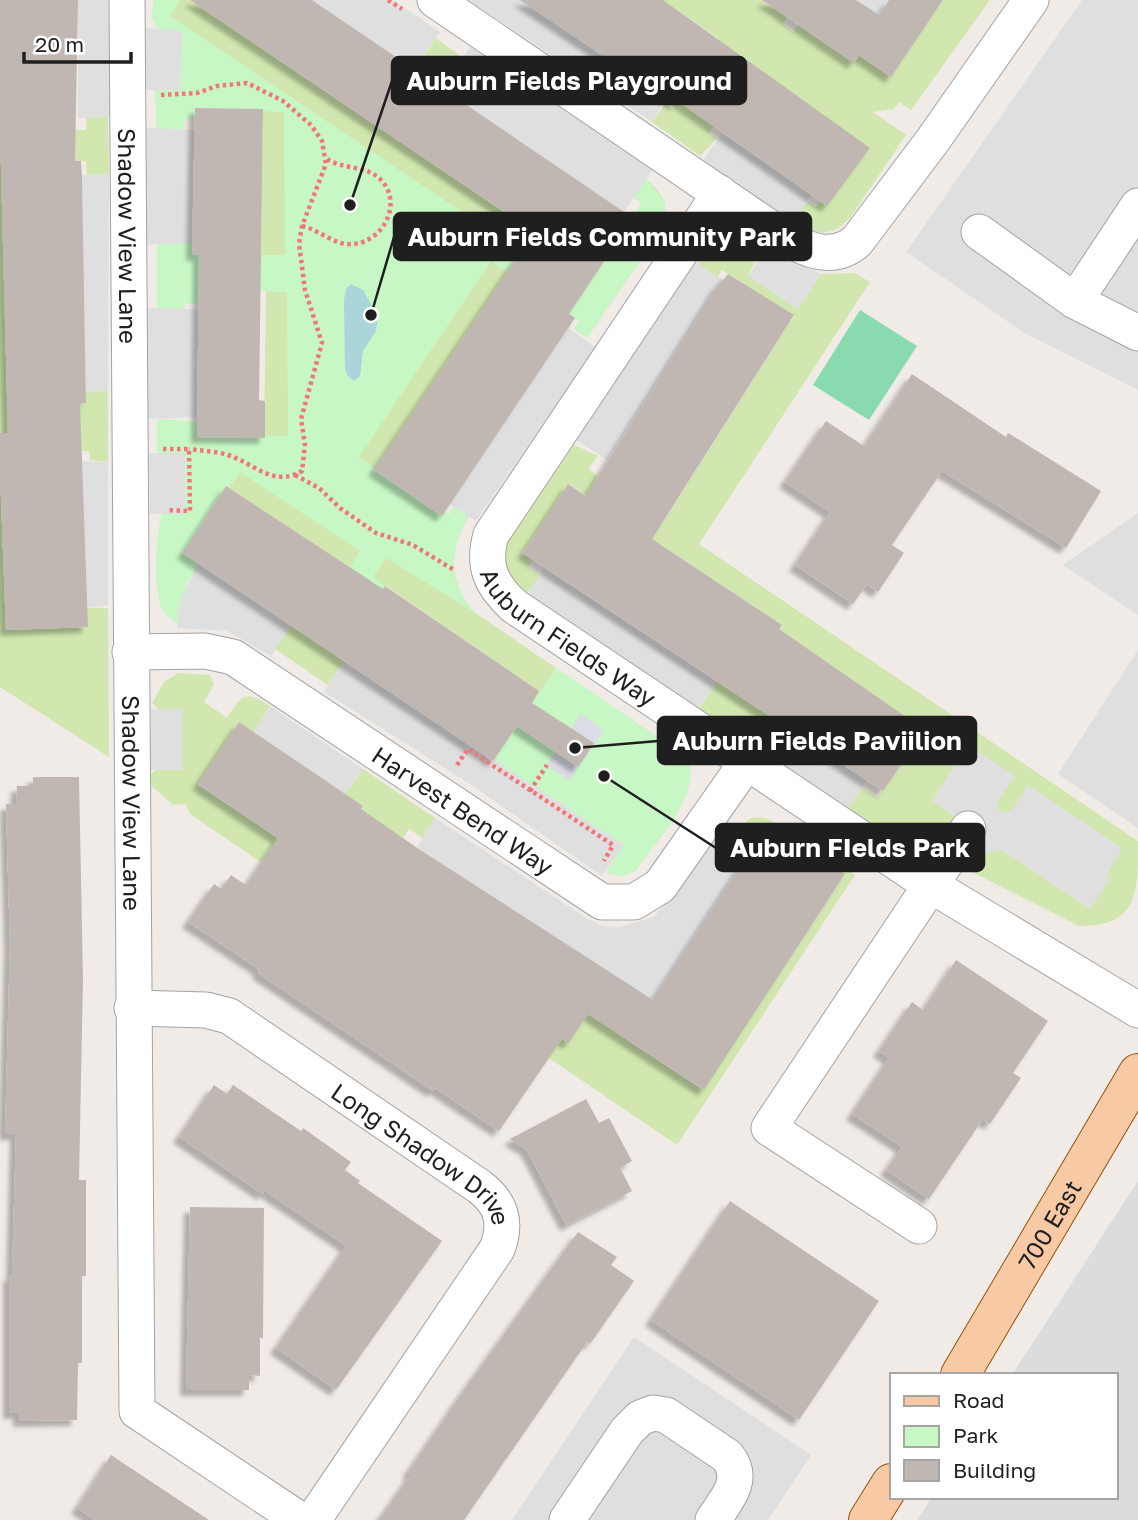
<svg xmlns="http://www.w3.org/2000/svg" width="1138" height="1520" viewBox="0 0 1138 1520" font-family="'Golos Text',sans-serif">
<defs>
<filter id="shadow"><feDropShadow dx="-6" dy="6" stdDeviation="2" flood-color="#0004"/></filter>
</defs>
<rect width="100%" height="100%" fill="#f0ebe6"/>
<!-- residential -->
<path fill="#dddcdd" d="M1138,1181v339h-221l15,-23h183v-122h-103z"/>
<!-- grass -->
<path fill="#d1e7af" d="M154,0h36l192,130 47,-68 -6,-5 13,-19 27,20 -12,17 -9,-5 -46,69 199,135 47,-70 -8,-7 12,-18c16,13 22,25 19,45l-78,114 -13,-9 5,-8 -72,-48 -65,242 3,-3 4,3 5,-9 15,9c-21,35 -21,66 5,97l214,146c14,37 -32,83 -53,113l-12,5 -17,-3 17,-28 -130,-84 46,-70 -153,-105 -48,72 6,3 -16,24 -53,-36 17,-25 19,12 43,-66 -127,-83 -44,66 -6,71c-4,-5 -13,-10 -15,-16 -9,-19 -6,-74 0,-94h22l1,-60 -28,-1 1,-34 39,3v15l67,1 2,-147 -67,-3v16l-14,-1 -1,6 -26,-1 35,-53 68,1 2,-147 -68,-1v10l-10,1 -1,10h-27l-2,-39h25l3,-59 -25,-2 -6,-12z
M663,0h99l25,17 -4,7 10,8 5,-7 56,37 5,-7 32,22 52,-77h47l-79,110 -12,-8 -5,7 -21,3 33,23 -56,83c-16,17 -34,20 -51,3l1,-10 8,-10 8,6 5,-6 6,5 -113,-81 -5,9 8,4 -17,18 -48,-34 13,-18 7,5 47,-70z
M87,116l21,1 1,57 -22,1 -1,-14 -84,1 5,242 79,-1v-11l22,-1v71l-18,-2 -1,-9h-8l-1,-20 -80,2v-304l86,1z
M737,237l15,4 9,8 -13,27 50,33 23,-35 33,-1 16,9 -171,262 439,297c0,54 0,85 -59,85l-147,-74 -53,-18 -32,-24 14,-23 17,11 47,-68 -150,-12 -18,30 -59,-38 19,-29 19,13 46,-69 -213,-141 -47,69 11,7 -5,7 12,8 -12,18c-15,-13 -29,-29 -21,-50l67,-98 24,11 -10,13 10,7 -3,4 68,43 131,-207 -72,-46 -5,8 -20,-13 12,-18z
M0,471l6,159 81,-3v-19h21l1,149 -109,-70z
M178,673l32,2 4,9 -10,18 23,16c15,-24 18,-28 43,-12l-16,26 -15,-9 -41,62 123,82 42,-61 -18,-12 18,-25 72,49 -12,20 -14,-9 -6,9 -9,-6 -44,69 219,142 40,-61 18,58 76,50 142,-215 -77,-51 -12,19 -19,-10c11,-16 16,-19 34,-13l84,55 -178,270 -487,-331 -4,-10 -13,1 -25,-22v-7l8,-6h27v-61h-25l-6,-6 12,-21z"/>
<!-- park -->
<path fill="#c8f7c6" d="M154,0h26l-10,16 411,276 61,-88 -8,-7 12,-18 19,23v22l-78,114 -13,-9 5,-8 -88,-60 -132,196 83,58 3,-3 4,3 5,-9 14,9c-18,40 -23,61 6,97l-88,-54 -13,19 12,9 -2,3 -33,-22 10,-16 -120,-79 -57,81 15,10 -12,23 -9,38c-4,-5 -13,-10 -15,-16 -9,-19 -6,-74 0,-94h23l-1,-61h-27v-34l40,3v15l91,-1 -1,-144 -88,-4v16l-14,-1 -1,6 -27,-1v-65h36v12h92l-1,-143 -89,-4v10l-10,1 -1,10h-27l-2,-39h25l3,-59 -25,-2 -6,-12z
M556,668l132,90c14,37 -32,83 -53,113l-12,5 -17,-3 17,-28 -130,-84z"/>
<!-- pitch -->
<path fill="#89dab1" d="M860,310l57,36 -48,74 -56,-35z"/>
<!-- parking -->
<path fill="#dfdfdf" d="M78,0h39l3,117 -42,1z
M312,0h81l47,32 -26,37z
M468,0h53l145,98 -14,24z
M856,0h33l-11,15z
M1082,0h56v390l-112,-56 -120,-82z
M145,28l38,3 -3,59h-36z
M470,47l182,123 -28,42 -182,-123z
M143,128l52,2 -2,113 -49,2z
M722,133l90,61 -19,28 -90,-61z
M109,174l-1,217 -22,1 -4,-217z
M766,249l55,25 -23,35 -50,-33z
M692,260l31,20 -116,180 -31,-20z
M145,308l54,1 -1,108 -52,2z
M569,328l26,19 -119,174 -26,-17z
M149,453h36v61h-35z
M82,461l26,1v143l-21,3z
M1138,513v102l-75,-50z
M198,563l94,61 -21,32 -44,-25 -50,-3 2,-24z
M544,568l173,113 -19,29 -172,-113z
M1138,650v178l-80,-54z
M344,661l280,184 -22,31 -132,-92 -146,-92z
M270,706l93,63 -18,25 -91,-62z
M151,709h32v61h-33z
M775,718l92,62 -20,30 -90,-62z
M968,745l47,31 -18,26 2,9 5,2 9,-4 15,-24 94,63 -16,28 4,3 -20,30 -88,-59 -14,2 -18,18 -38,-18 23,-35 -23,-16z
M435,818l151,100 16,8 17,1 35,-10 74,-91 28,17 -116,177 -27,-45 -196,-128z
M634,1337l177,118 -43,65h-256z"/>
<!-- plaza -->
<path fill="#dbdce5" d="M581,714l23,17 -35,50 -22,-16z"/>
<!-- water -->
<path fill="#a9d5db" d="M351,284l12,6 15,27 -2,14 -13,20 -3,25 -6,5 -7,-6 -2,-7 -1,-68 2,-11z"/>
<!-- building -->
<path fill="#c0b7b3" filter="url(#shadow)" d="M0,0h78l-3,161h6l1,14 4,228 -6,1 8,223 -82,3 -6,-159v-38h8l-8,-304z
M190,0h122l321,218 -64,96 6,4 -133,198 -68,-46 160,-238z
M520,0h143l207,148 -43,58 -149,-105 -3,3z
M762,0h94l23,15 10,-15h54l-52,77 -32,-22 -5,8z
M195,108l68,1 -4,291 6,1v37l-68,-1 2,-182h-7z
M728,274l66,41 -142,224 130,86 -3,4 146,101 -42,61 -360,-238 45,-69 18,12 130,-208z
M912,374l94,63 2,-4 93,58 -35,57 -124,-77 -50,74 12,8 -26,39 -11,-8 -14,20 -58,-39 35,-53 -45,-30 41,-61 38,25z
M226,486l157,103 2,-3 154,105 -7,12 62,40 -16,24 -61,-41 -24,35 -310,-208z
M239,722l124,84 -2,3 55,38 237,153 115,-176 77,50 -141,216 -116,-76 -19,29 -7,-4 -63,92 -64,-43 -2,3 -175,-118 2,-3 -72,-48 26,-38 7,5 10,-14 15,10 32,-47 -80,-54z
M33,777h46l4,202 -4,201h7v96h-4v87h-4l-1,57 -58,1v-8h-10v-138l3,1 4,-142h-11l5,-190 -4,-140h10l1,-18h16z
M956,960l92,61 -35,52 8,5 -31,46 -7,-5 -54,80 -43,-29 16,-23 -50,-33 37,-56 -10,-7 33,-49 11,8z
M214,1085l13,9 6,-9 68,46 2,-3 48,34 -6,8 15,11 -2,2 84,58 -106,149 -60,-42 70,-102 -82,-56v5l-85,-58z
M586,1099l13,24 10,-5 23,43 -12,7 12,23 -66,34 -39,-75 -17,-11z
M730,1201l149,100 -80,119 -148,-100z
M190,1207l74,1 -1,131 -3,-2v39l-11,-1v15h-63z
M578,1232l39,25 -6,8 23,16 -44,63 -3,-2 -123,178h-85l32,-46 -3,-2 54,-79z
M111,1455l98,65h-114l-18,-12z"/>
<g fill="none" stroke-linecap="round" stroke-linejoin="round">
<defs>
<g id="minor">
<path id="s1" d="M127,0l10,1411 163,109"/>
<path d="M435,0l344,234c25,15 53,29 78,7l76,-101 98,-140"/>
<path id="s2" d="M720,193l-229,342c-9,31 0,50 23,71l418,280 206,124"/>
<path d="M979,232l96,69 63,32"/>
<path d="M1075,301l63,-95"/>
<path id="s3" d="M130,652l75,-1 28,6 369,245h32l26,-16 87,-124"/>
<path id="s4" d="M132,1008l74,2 23,6 251,171c22,17 27,36 17,62l-184,271"/>
<path d="M919,1226l-150,-98 199,-299"/>
<path d="M567,1520l60,-89 13,-13 13,-5 13,2 61,41c19,23 0,43 -14,64"/>
</g>
<g id="major">
<path id="s5" d="M960,1375l178,-302"/>
<path d="M868,1520l23,-37"/>
</g>
</defs>
<!-- minor casing -->
<use href="#minor" stroke="#a3a3a3" stroke-width="37"/>
<!-- major casing -->
<use href="#major" stroke="#925409" stroke-width="40"/>
<!-- path -->
<path stroke="#f27577" stroke-width="4.5" stroke-dasharray="3.5 3.5" stroke-linecap="butt" d="M388,0l14,9
M161,95l36,-2 20,-7 30,-3 36,18 28,24 11,16 4,23 -24,62 -3,18 6,46 17,53 -21,76 4,26 -3,26c-28,17 -49,-8 -74,-16 -12,-4 -26,-4 -39,-6
M302,226c15,3 30,17 45,18 33,3 58,-39 34,-64 -14,-15 -37,-10 -54,-21
M163,449h26l1,62 -24,-1
M295,475l24,13 21,20 36,25 37,12 41,25
M457,765l11,-16 145,96 -9,16
M530,791l17,-26"/>
<!-- minor -->
<use href="#minor" stroke="#fff" stroke-width="35"/>
<!-- major -->
<use href="#major" stroke="#f7c9a4" stroke-width="38"/>
</g>
<g text-anchor="middle" dominant-baseline="central" stroke-width="5" stroke-linejoin="round" paint-order="stroke">
<!-- street labels -->
<g font-size="24" fill="#1f1f1f" stroke="#fff">
<text stroke="none"><textPath href="#s1" startOffset="236">Shadow View Lane</textPath></text>
<text stroke="none"><textPath href="#s2" startOffset="553">Auburn Fields Way</textPath></text>
<text stroke="none"><textPath href="#s1" startOffset="803">Shadow View Lane</textPath></text>
<text stroke="none"><textPath href="#s3" startOffset="380">Harvest Bend Way</textPath></text>
<text stroke="none"><textPath href="#s4" startOffset="336">Long Shadow Drive</textPath></text>
<text stroke="none"><textPath href="#s5" startOffset="175">700 East</textPath></text>
</g>
</g>
<!-- callouts -->
<path fill="none" stroke="#1f1f1f" stroke-width="2.5" d="M350 205L392 81M371 315L394 237M575 748L658 741M604 776L716 848"/>
<g fill="#1f1f1f" stroke="#fff" stroke-width="2.5">
<circle cx="350" cy="205" r="7"/>
<circle cx="371" cy="315" r="7"/>
<circle cx="575" cy="748" r="7"/>
<circle cx="604" cy="776" r="7"/>
</g>
<g fill="#1f1f1f" stroke="#1f1f1f" stroke-width="2.5">
<rect x="392" y="57" width="354" height="47" rx="7"/>
<rect x="394" y="213" width="417" height="47" rx="7"/>
<rect x="658" y="717" width="318" height="47" rx="7"/>
<rect x="716" y="824" width="268" height="47" rx="7"/>
</g>
<g font-size="26" text-anchor="middle" font-weight="bold" fill="#fff">
<text x="569" y="90">Auburn Fields Playground</text>
<text x="602" y="246">Auburn Fields Community Park</text>
<text x="817" y="750">Auburn Fields Paviilion</text>
<text x="850" y="857">Auburn FIelds Park</text>
</g>
<!-- legend -->
<rect x="890" y="1373" width="228" height="126" fill="#ffffff" stroke="#a5a5a5" stroke-width="2"/>
<rect x="904" y="1396" width="35" height="10" fill="#f7c9a4" stroke="#a5a5a5" stroke-width="2"/>
<text x="953" y="1408" font-size="21" fill="#1f1f1f">Road</text>
<rect x="904" y="1426" width="35" height="21" fill="#c8f7c6" stroke="#a5a5a5" stroke-width="2"/>
<text x="953" y="1443" font-size="21" fill="#1f1f1f">Park</text>
<rect x="904" y="1460" width="35" height="21" fill="#c0b7b3" stroke="#a5a5a5" stroke-width="2"/>
<text x="953" y="1478" font-size="21" fill="#1f1f1f">Building</text>
<!-- scale -->
<path d="M24 52v10h107v-10" fill="none" stroke="#1f1f1f" stroke-width="3.5"/>
<text x="35" y="52" font-size="21" fill="#1f1f1f" stroke="#ffffff" stroke-width="5" paint-order="stroke">20 m</text>
</svg>
